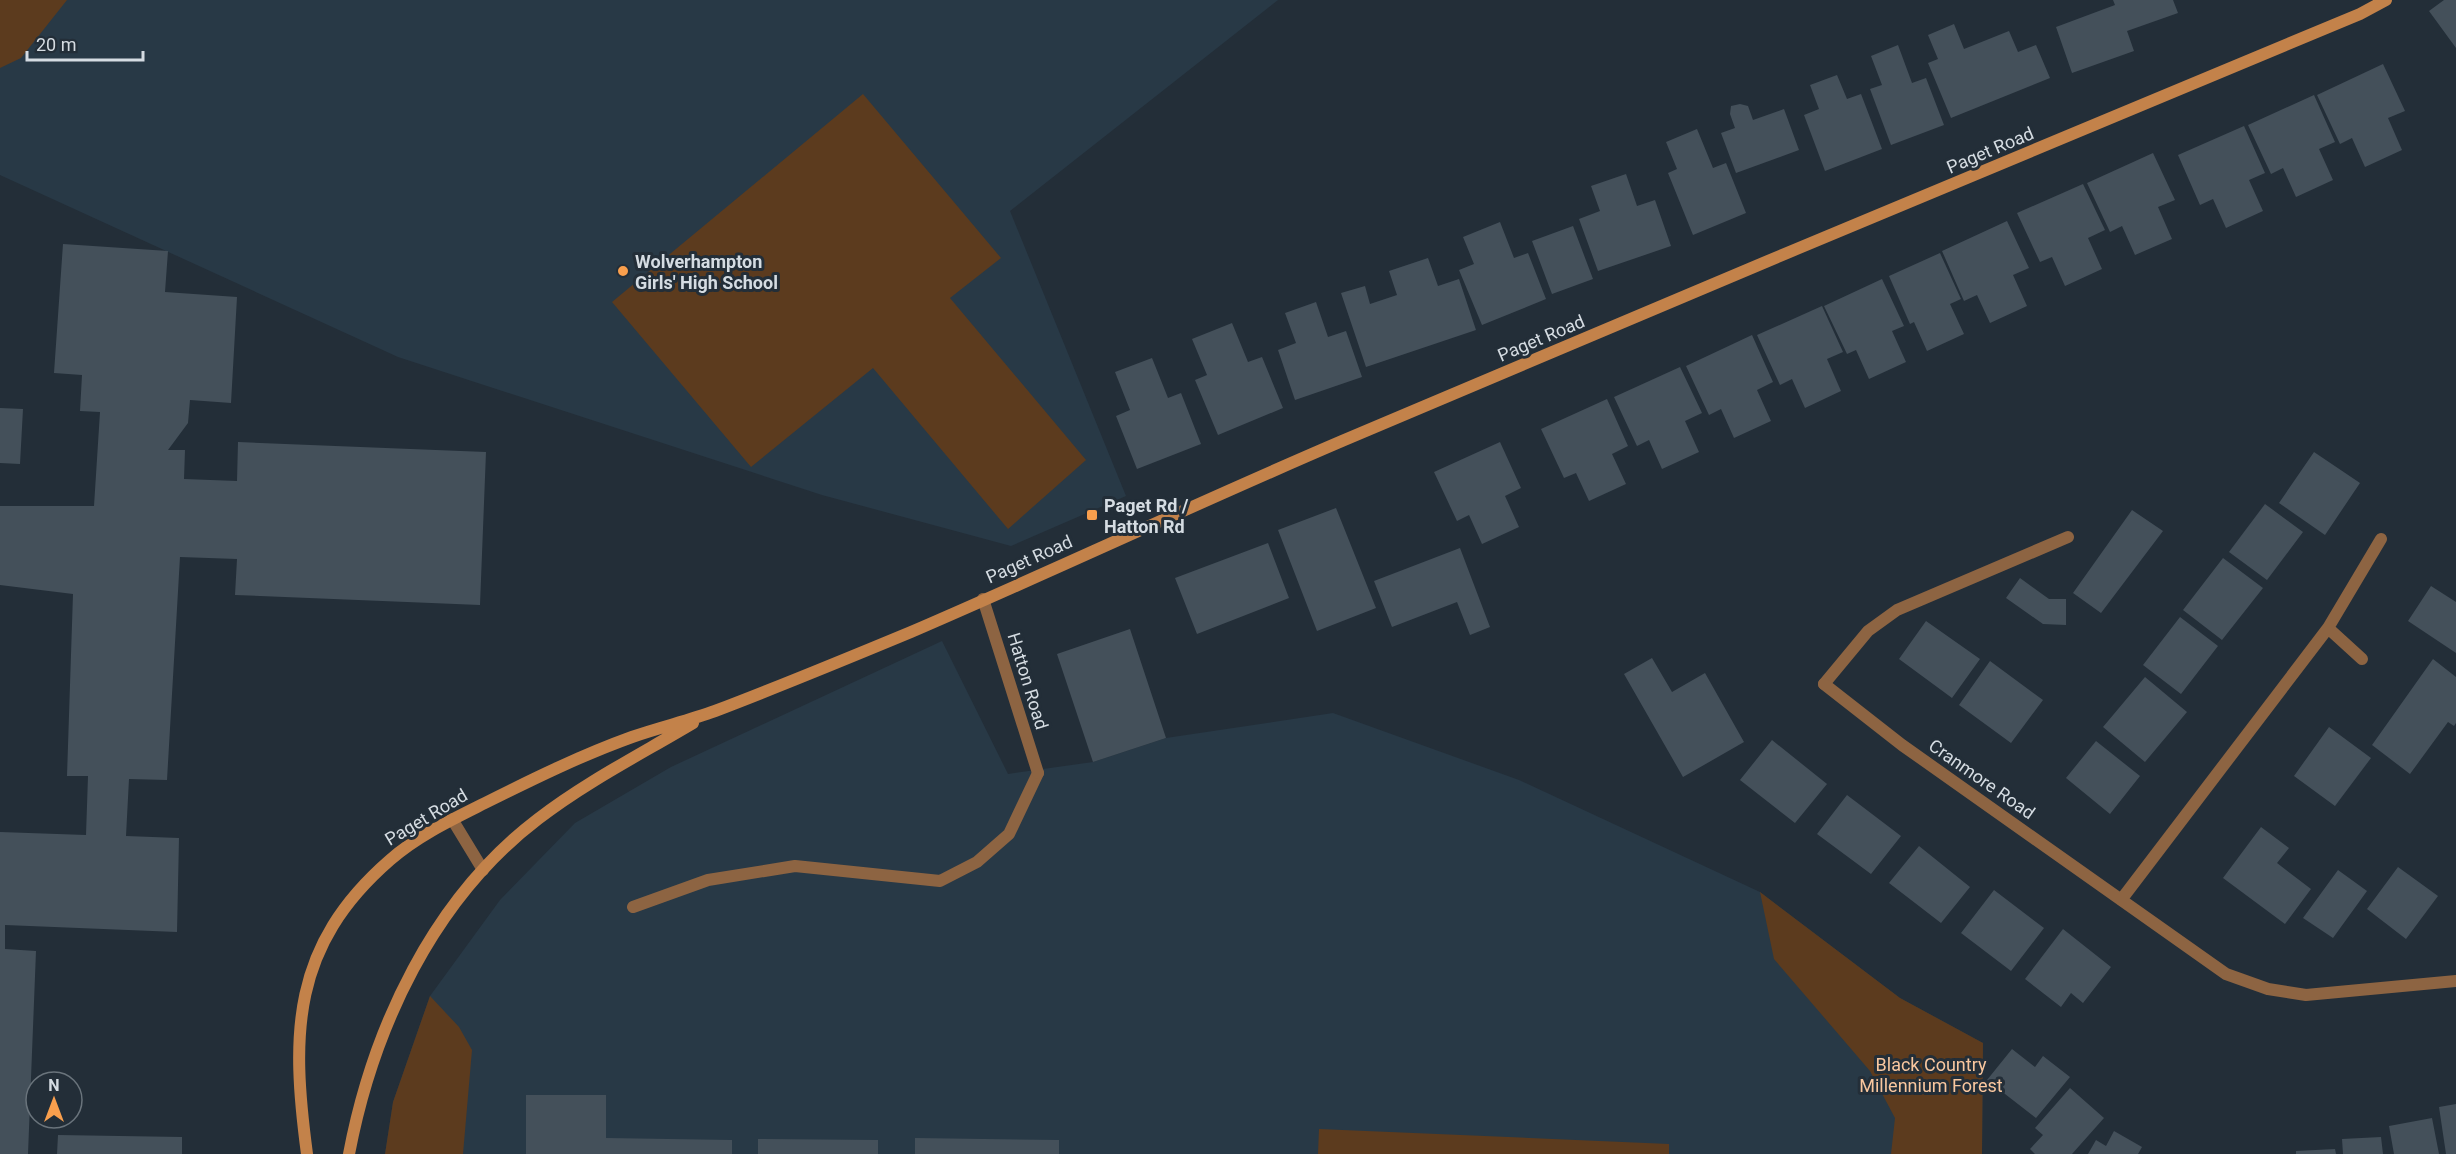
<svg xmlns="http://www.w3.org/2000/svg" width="2456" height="1154" viewBox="0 0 2456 1154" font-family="Roboto,sans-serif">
<rect width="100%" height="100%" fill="#232e38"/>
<!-- built -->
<path fill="#283946" d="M0,0h1278l-268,211 116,285 -115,50 -189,-51 -424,-138 -398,-182z
M942,641l66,133 85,-12 73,-24 167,-25 186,67 241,112 140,106 83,45 -1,111h-1597l8,-52 37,-106 70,-96 75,-77 96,-56z"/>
<!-- green -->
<path fill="#5c3b1e" d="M0,0h67l-46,58 -21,10z
M863,94l138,164 -51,40 136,162 -78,69 -135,-161 -122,99 -139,-165z
M1760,892l140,106 83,45 -1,111h-91l4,-36 -25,-47 -96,-112z
M430,996l29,31 13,23 -9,104h-78l8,-52z
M1319,1129l350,15v10h-351z"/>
<!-- building -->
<path fill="#44505a" d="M2113,0h60l5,13 -51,18 7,20 -62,22 -16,-46 59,-22z
M2444,0h12v48l-27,-37z
M1954,24l10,25 45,-18 9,21 18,-7 14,33 -99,40 -23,-55 10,-4 -10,-24z
M1898,45l14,38 14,-5 18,47 -53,20 -21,-56 12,-4 -11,-29z
M2383,64l22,47 -17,7 14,32 -37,17 -13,-29 -12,6 -23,-49z
M1837,75l10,24 14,-5 21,55 -57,22 -21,-56 15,-6 -9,-24z
M2314,95l21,47 -16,7 14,31 -37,17 -13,-29 -12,6 -23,-49z
M1740,104l8,2 5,14 31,-11 15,41 -63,23 -15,-40 14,-5 -5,-14 1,-8z
M2244,126l21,47 -16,7 14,31 -37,17 -13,-29 -13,6 -22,-50z
M1697,129l16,39 13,-5 20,50 -53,22 -25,-62 9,-4 -11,-27z
M2153,153l22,47 -17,7 14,32 -37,16 -13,-29 -12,6 -23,-49z
M1626,174l11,32 18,-6 16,46 -73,25 -19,-52 21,-8 -9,-25z
M2083,184l22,46 -17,8 14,31 -37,17 -13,-29 -12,5 -23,-49z
M2007,221l22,47 -16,7 14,31 -37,17 -13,-28 -13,6 -22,-50z
M1500,222l14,36 14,-5 18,46 -64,26 -23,-55 15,-6 -11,-27z
M1573,226l20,53 -41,15 -20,-53z
M63,244l105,7 -3,41 72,5 -6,106 -41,-3 -2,23 -20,27h17l-1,29 53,2 1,-39 248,10 -6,153 -245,-10 2,-36 -57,-2 -13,223 -38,-1 -3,57 53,2 -2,94 -172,-7v24l31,2 -8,203h-28v-322l86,3 2,-59h-21l6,-182 -73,-9v-79h94l6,-94 -20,-1 2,-36 -28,-2z
M1940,253l21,46 -11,5 14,30 -37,17 -13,-29 -4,2 -21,-48z
M1428,258l10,28 21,-7 17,51 -110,37 -25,-74 24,-7 5,18 27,-9 -8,-24z
M1882,279l22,47 -12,5 14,31 -37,17 -13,-29 -9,4 -23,-48z
M1316,302l12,35 18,-6 16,46 -67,23 -17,-50 18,-7 -11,-30z
M1822,306l21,46 -16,7 14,32 -36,17 -13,-29 -12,6 -23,-50z
M1232,323l16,39 14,-5 21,51 -65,27 -23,-55 12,-5 -15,-36z
M1752,335l21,47 -16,8 14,31 -37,17 -13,-29 -12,6 -23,-49z
M1152,358l16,40 13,-5 20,51 -64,25 -21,-53 14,-6 -15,-38z
M1680,367l22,46 -17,8 14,31 -37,17 -13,-29 -12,6 -23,-49z
M1607,399l21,47 -16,8 14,30 -37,17 -13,-28 -12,5 -23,-49z
M0,408l23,1 -3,55 -20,-1z
M1500,442l21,46 -16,8 14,31 -37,17 -13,-29 -12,6 -23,-49z
M2314,452l46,31 -35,52 -46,-32z
M2265,504l38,28 -36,48 -38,-28z
M1336,508l40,100 -59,23 -39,-101z
M2132,510l31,21 -62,82 -28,-20z
M1268,543l21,55 -92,36 -22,-56z
M1460,548l30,79 -20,8 -13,-33 -65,25 -18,-46z
M2223,558l40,30 -41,52 -39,-30z
M2020,578l29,21h17v26l-23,-1 -37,-26z
M2431,586l25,16v51l-48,-32z
M2180,617l38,29 -37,48 -38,-29z
M1926,621l54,38 -28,39 -53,-39z
M1130,629l36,109 -73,24 -36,-108z
M1652,658l20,34 33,-19 39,69 -61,35 -59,-103z
M2433,659l23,18v46l-2,3 -6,-4 -38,52 -38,-29z
M1990,661l53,39 -32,43 -52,-38z
M2145,677l42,35 -42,50 -42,-35z
M2329,727l42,31 -36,48 -41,-30z
M1772,740l55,44 -32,39 -55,-43z
M2096,741l44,35 -30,38 -44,-36z
M1847,795l54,41 -30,38 -54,-40z
M2261,827l28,21 -12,15 34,26 -26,35 -62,-46z
M1919,846l51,41 -29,36 -52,-40z
M2398,867l40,29 -32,43 -39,-30z
M2338,870l29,21 -34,47 -30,-20z
M1994,890l50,38 -33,43 -50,-38z
M2063,929l48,38 -28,36 -12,-10 -10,14 -36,-28z
M2012,1049l23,18 8,-11 27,21 -34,41 -49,-38z
M2070,1088l34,30 -32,36h-37l-5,-5 13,-14 -8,-7z
M526,1095h80v43l126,2v14h-206z
M2456,1104v50h-10l-7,-47z
M2432,1118l7,36h-45l-5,-28z
M2114,1131l28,16 -4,7h-50l8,-14 10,6z
M58,1135l124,2v17h-125z
M2381,1137l2,17h-40l-1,-15z
M915,1138l144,2v14h-144z
M758,1139l120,1v14h-120z
M2335,1149l1,5h-40v-3z"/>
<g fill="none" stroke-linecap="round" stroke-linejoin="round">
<!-- lane -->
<path stroke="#8d6442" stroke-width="12" d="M1824,684l44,-53 29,-21 171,-73
M452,819l31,51
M633,907l75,-27 87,-14 145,15 37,-19 32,-28 29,-61"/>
<!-- street -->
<path stroke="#8d6442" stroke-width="12" d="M983,599l55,174
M2328,628l34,31
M1824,684l78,61 324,229 42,15 38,6 150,-14
M2121,900l207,-272 53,-89"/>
<!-- secondary -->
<path stroke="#c3824a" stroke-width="12" d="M307,1154c-16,-120 -16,-208 83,-294 27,-24 63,-41 95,-57 48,-24 97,-48 147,-66 28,-10 56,-16 83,-26 66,-25 131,-52 196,-79 144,-62 286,-129 431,-191 338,-145 679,-285 1018,-427l26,-14
M349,1154c24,-126 84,-255 189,-335 48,-37 103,-65 155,-96"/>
</g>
<!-- markers -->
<g fill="#f99f4d" stroke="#232e38" stroke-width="2">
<circle cx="623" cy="271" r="6"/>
<rect x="1086" y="509" width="12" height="12" rx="3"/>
</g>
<g text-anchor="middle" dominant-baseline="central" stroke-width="6" stroke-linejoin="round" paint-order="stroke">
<!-- street labels -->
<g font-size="18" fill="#d5dce2" stroke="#232e38">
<text transform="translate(1990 150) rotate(-23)">Paget Road</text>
<text transform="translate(1541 338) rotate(-23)">Paget Road</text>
<text transform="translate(1029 559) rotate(-24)">Paget Road</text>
<text transform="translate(1028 681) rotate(73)">Hatton Road</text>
<text transform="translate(1982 779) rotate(35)">Cranmore Road</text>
<text transform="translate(426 817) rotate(-31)">Paget Road</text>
</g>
<!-- poi labels -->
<g font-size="18" font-weight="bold" fill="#d5dce2" stroke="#232e38" text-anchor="start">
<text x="635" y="261">Wolverhampton<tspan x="635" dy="21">Girls' High School</tspan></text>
<text x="1104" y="505">Paget Rd /<tspan x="1104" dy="21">Hatton Rd</tspan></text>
</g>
<!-- park labels -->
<g font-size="18" fill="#f9c79f" stroke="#232e38">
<text x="1931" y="1064">Black Country<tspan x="1931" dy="21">Millennium Forest</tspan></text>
</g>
</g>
<!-- north arrow -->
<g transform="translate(54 1100)"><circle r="28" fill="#232e38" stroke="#6a747c" stroke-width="1.5"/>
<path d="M0-4.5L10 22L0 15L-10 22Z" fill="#f99f4d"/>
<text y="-9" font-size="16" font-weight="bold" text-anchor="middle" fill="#d5dce2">N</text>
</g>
<!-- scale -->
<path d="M27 51v9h116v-9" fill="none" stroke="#d5dce2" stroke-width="3"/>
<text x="36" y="51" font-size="18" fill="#d5dce2" stroke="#232e38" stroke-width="4.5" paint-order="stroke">20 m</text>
</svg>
